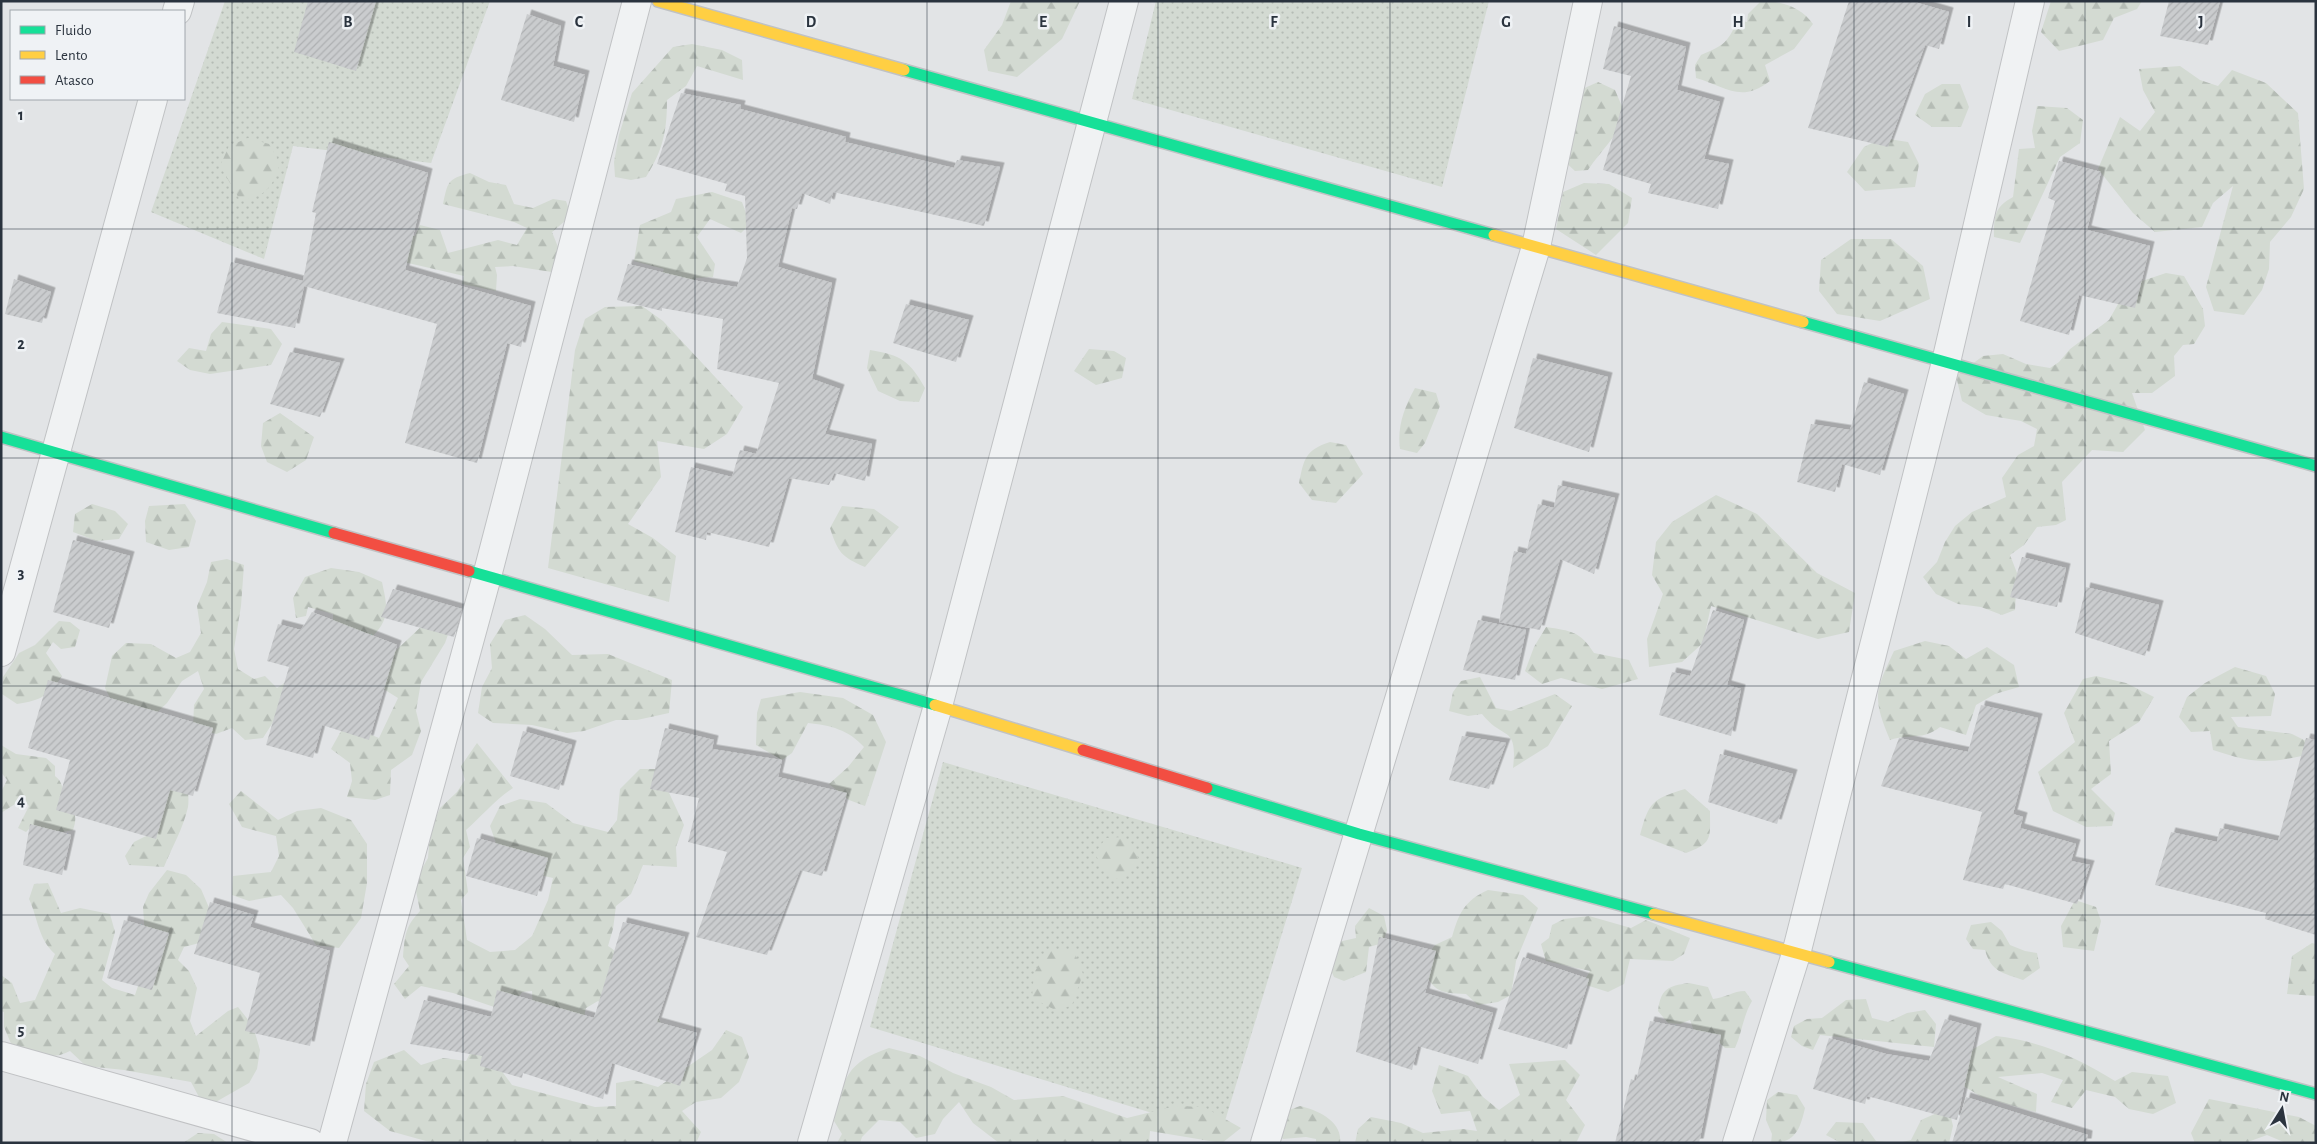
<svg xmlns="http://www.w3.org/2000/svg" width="2317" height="1144" viewBox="0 0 2317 1144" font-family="'Alegreya Sans',sans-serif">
<defs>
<pattern id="grass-dots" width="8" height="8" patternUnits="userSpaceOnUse" patternTransform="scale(1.25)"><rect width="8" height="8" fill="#d3dad2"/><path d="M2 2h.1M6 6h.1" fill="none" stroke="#b5bcb5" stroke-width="1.8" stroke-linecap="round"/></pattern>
<pattern id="forest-firs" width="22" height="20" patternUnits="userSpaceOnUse" patternTransform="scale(1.25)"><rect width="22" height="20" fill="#d3dad2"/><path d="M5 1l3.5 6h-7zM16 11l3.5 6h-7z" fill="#b5bcb5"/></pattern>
<pattern id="building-hatch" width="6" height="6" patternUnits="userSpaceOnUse" patternTransform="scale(1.25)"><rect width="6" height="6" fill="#caccce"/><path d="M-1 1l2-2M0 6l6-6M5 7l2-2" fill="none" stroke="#aeb0b2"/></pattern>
<filter id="shadow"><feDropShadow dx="4.5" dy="-4.5" stdDeviation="0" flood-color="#0004"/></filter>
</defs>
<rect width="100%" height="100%" fill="#e2e4e6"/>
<!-- grass -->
<path fill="url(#grass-dots)" d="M225,1h265l-59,162 -138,-17 -29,113 -113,-47z
M1156,1h333l-47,186 -310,-88z
M943,762l359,106 -81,266 -351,-107z"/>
<!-- forest -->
<path fill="url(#forest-firs)" d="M1011,1h69l-18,38 -45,38 -29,-6 -4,-21 18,-25z
M1761,1c21,0 40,6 52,23l-19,25 -29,16 5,16c-30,23 -45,5 -74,-3l-1,-13 6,-10c22,-9 28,-13 36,-35l10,2 1,-8z
M2051,1h91l-5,8 -23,9 -11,22 -44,11 -18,-19z
M692,44l30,6 20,10 1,20 -46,-14 -11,20 -19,14c0,31 -4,50 -21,77l-15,3 -16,-3 -1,-15 5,-27 13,-42 41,-46z
M2180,66l20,14 18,6 14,-16 34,13 32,30 6,76 -13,28 -21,25 -1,27 -7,21 -18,25 -30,-4 -8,-24 27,-101 -20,17 -11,24 -47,5 -22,-19 -35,-44 22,-52 20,14 15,-19 -12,-22 -4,-21z
M1598,82l17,8 11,26c-9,20 -26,36 -38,54l-13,1 -12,-11 15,-69z
M1942,84h18l9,23 -8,20h-29l-17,-12 10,-21z
M2037,106l30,2 16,12 -3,23 -20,14 -40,86 -26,-6c0,-20 0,-30 19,-40l6,-48 16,-1 -3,-17z
M248,138l21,6 11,19c-7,24 -14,34 -40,37l-20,-34 9,-20z
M1882,138l26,4 11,22 -4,23 -50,4 -18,-19 17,-25z
M470,173l19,9 17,3 8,19 19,4 20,-9 13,2 5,15 -19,16 8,20 -2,21 -45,-7 -18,1 2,8 -1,16 -34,-7 2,-8 -73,-17 1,-28 23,5 5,-11 20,5 8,23 50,-13 19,5 10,-17 -13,-6 -71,-18c5,-22 4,-25 27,-31z
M1584,183l25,1 23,14 -4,25 -32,32 -40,-26 7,-37z
M712,192l30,10 8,22 -9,9 -31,-14 -13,18 18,27 -2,13 -17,1 -6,11 -30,-8 4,-12 -30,-8 6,-36 31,-13 5,-13z
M1851,239h40l32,27 7,33 -50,22 -43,-7 -18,-23 2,-31z
M2166,273l18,3 19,33 2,17 -11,18 -11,1 -9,11 1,20 -23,17h-20l13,37 -22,22 -31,-2 -30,32 4,38 -10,5 -19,2 -13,18 -14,10 7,18 -2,37 -13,5 -21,-8 -23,-3 -22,-10 -13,-17 14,-15 8,-20 10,-16 17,-14 34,-15 -4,-19 16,-23 16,-9 3,-17 -16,-8 -35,-6 -24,-14 -6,-25 27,-20 20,-2 23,10 24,4 9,-6 11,-13 39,-29 9,-16 18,-21z
M642,306l21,15 80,86 -16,27 -23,15 -47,-8 4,36 -33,47 25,14 23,18 -7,46 -121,-34 27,-218 10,-31 20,-12z
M222,322l49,7 11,15 -11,21 -61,9 -20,-4 -13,-9 12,-13 17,3 5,-17z
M1089,349l25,2 12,7 -4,20 -26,7 -22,-14z
M870,350c31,5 40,11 55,38l-6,14 -19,-1 -22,-10 -11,-23z
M1415,388l21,5 4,13 -15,37 -8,10 -17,-4c-3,-22 4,-41 15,-61z
M280,413l34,24 -8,23 -19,12 -20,-10 -6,-16 2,-23z
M1330,442l16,3 17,29 -27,29 -24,-3 -13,-17c5,-24 6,-33 31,-41z
M1716,495l41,19 60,59 38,20 -6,39 -31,7 -107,-33 -8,37 -21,19 -33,5 -2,-28 16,-45 -11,-19 4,-33 16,-20z
M92,504l23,7 13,13 -9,15 -22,2 -24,-9 2,-18z
M185,504l11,17 -7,26 -20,3 -23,-8 -1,-21 4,-15z
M842,506l32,3 25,18 -34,40c-23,-10 -27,-14 -35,-39z
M227,559l17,6 -3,41 -7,43 4,20 16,10 11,-3 12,12 12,-8 -10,33 -16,25 -18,2 -13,-12 -16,6 -23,-7 1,-22 10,-16 -6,-18 -16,10 -15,22 -19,18 -31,-9 -12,-24 7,-32 14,-13 25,1 25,14 14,-6 11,-19 -4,-27 10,-24 4,-20z
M331,568l28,4 23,10c5,24 9,36 -10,55l-39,-13v-10l-25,-7 -2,9 -10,2 -3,-20 12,-21z
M525,615l20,14 27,26 36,-1 64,26 -3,33 -32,7h-21l-32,11 -17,2 -35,-8 -39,-2 -15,-10 4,-26 10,-19 -2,-24 15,-24z
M59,621l11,1 10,8 -5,17 -14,2 -8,-7 -7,11 16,23c-14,20 -20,24 -45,28l-15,-10 1,-17 16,-24 16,-8z
M426,622l24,7 -5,14 -24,39 -5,29 5,20 -9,24 -21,15 -1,25 -15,5 -28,-3 5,-16 -2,-18 -19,-14 10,-18 16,-2 22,9 19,-40 -29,-18 21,-24z
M1546,627c25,4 34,4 48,26l35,7 9,19 -36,10 -41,-11 -19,6 -17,-13 9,-24z
M1925,641l24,5 17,13 21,-12 27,18 5,22 -24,7 -19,11 -10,30 -26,-8c-18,14 -28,6 -50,13 -18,-43 -15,-48 4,-89z
M2235,667l31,9 9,18 -4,22 -40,1 7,10 54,7 16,8 -2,13c-40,9 -54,8 -93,-5l-3,-19 -19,1 -12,-15 8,-20 18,-14z
M2096,676l30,7 28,14 -15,25 -30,19 2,33 -20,15 24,24 -3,13 -26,1 -33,-16 -15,-39 37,-30 -11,-29 19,-34z
M1480,677l16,31 15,3 44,-17 17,12 -24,40 -35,22c5,-44 -10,-27 -31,-54l-14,2 -19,-5 4,-19 8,-11z
M800,692l43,6 30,17 13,27 -21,64 -16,-6 -20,-16 19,-17 16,-20c-15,-17 -34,-22 -56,-24l-16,30 -10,7 -26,-15 1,-32 4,-14z
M477,743l36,45c-18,12 -31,28 -47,42l4,17 -7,11 5,34 -7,8 6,40 23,12 25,-2 17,-14 16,-36 5,-22 -30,-7 -21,-11 -12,-34 10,-20 20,-7 26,4 27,20 35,9 9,-12 3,-31 20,-20h18l26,56 -8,22 1,20 -34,-2 -12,29 -15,12 -3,23 -5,17c22,13 46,60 56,85l-51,-17 -15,-13 -12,7 -3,13 -50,-11 -1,-19 -10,1 -8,13 -11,5 -50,-17 -32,-7 -16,13 -11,-15 15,-18 -6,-9c2,-22 2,-30 17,-46l-4,-20 3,-17 9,-16 2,-27 10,-23 17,-16 8,-12 -4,-14z
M1,745l15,9 30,4 9,8v10c7,5 6,10 10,17 7,14 14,21 8,37l-10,2 -31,-6 -6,6 -8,-4 11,-22 -6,-7 -22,14v-21l6,-12 -6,-8z
M166,783l22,4c0,6 1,14 0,20 -5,22 -16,40 -24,60l-35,-2 -4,-9 9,-14 18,-9z
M1685,789l25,22c0,27 3,32 -24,42l-46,-18c9,-33 12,-36 45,-46z
M241,791l37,29 19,-9 24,-3 30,12 16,24v39l-6,35 -22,30 -23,-3 -23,-37 -12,-13 -32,6 -17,-6 1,-19 38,-4 8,-16 -3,-20 -34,-9 -13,-23z
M1124,837l17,25 -22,18 -17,-12 -7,-15 11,-15z
M167,870l19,5 15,14 12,28 -6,24 -23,6 -6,13 11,11 8,17 -7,33 6,15 32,-25 10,-4 15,19 7,24 -3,19 -8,14 -35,20 -15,-6 -8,-15 -67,-12 -38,-4 -16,-15c-20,11 -38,2 -58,-5l-8,-19v-15l-3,-1v-36l11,8 8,20 15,-3 20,-46c-17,-15 -17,-36 -26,-55l5,-15 14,-1 13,30 19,-5 30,6 5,18 -13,48 10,8 23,7 7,-21 3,-37 -2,-30 6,-14z
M1488,890l35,5 15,13 -22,53 -5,34 -13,7 -20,3 -12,-11c-29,-1 -33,-3 -45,-30l14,-19 17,-8c7,-24 12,-36 36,-47z
M2075,900l21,7 5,14 -7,30 -31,-4 -2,-21z
M1369,908l15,8 3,14 -4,13 -14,4 -3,25 -22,9 -10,-4 -6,-13 10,-22 18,-4 -1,-12z
M1589,916l42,12 15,-8 44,18 -6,16 -11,7 -43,-2 -6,25 -16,8 -25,-8 7,-13 -44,-10 -5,-17 8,-6 3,-13 12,-6z
M1991,922l11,9 8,14 15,6 12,2 3,15 -17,12c-20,-7 -32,-8 -38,-30l-12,-1 -7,-10 5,-14z
M2312,943l4,1v52l-29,-2 5,-38z
M1073,949l10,25 -11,31 -15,6 -25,-13 2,-25 14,-23z
M1689,983l19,4 5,12c12,-1 20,-8 32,-8l7,10c-9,15 -10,32 -17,47h-10l-7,-7 -24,-10 -4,-11 -10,4 -12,-1 -10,-12c3,-22 9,-25 31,-28z
M1866,999l6,19 16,4 19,-9 18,-3 11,14 -2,23 -114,-12 -7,15 -11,-4 -11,-9 3,-11 13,-7 15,-1 24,-18z
M726,1030l16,7 7,20 -10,25 -18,16 -25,4 -14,9 19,21 -5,11h-217l-3,-2 -43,2 -43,-12 -26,-20 2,-27 8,-22 30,-12 17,15 22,-7 23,3 12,-22 34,46 83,22 21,-1v-23l18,-3 24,7 54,-37z
M1996,1036c44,5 82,22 119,45l17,-9 36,4 8,27 -23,11 -24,-5 -14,-12 -29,-7 -14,18 -21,-6 12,-22 -21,-7 -44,4 39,17 -1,18 -54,-15 -22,-13 -4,-25z
M889,1048l31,8 33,17 38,14 23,13 49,-4 64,22 49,-12 28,1 37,21 -19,15 -72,-12 -1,12h-150l-26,-20 -14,-21 -16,17 -8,15 -19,4 -16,-16 -21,-2 -17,17 -2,6h-23l5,-9 -8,-13c9,-43 13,-59 55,-73z
M1565,1060l15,15 -14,25 19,25 -9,18h-221l3,-14 13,-12 30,6 22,10 40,-4 14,2 -7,-20 -29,3 -9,-23 7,-26 29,11 15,21 16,13 21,-15 -11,-31z
M1778,1092l19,3 8,13c-5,22 -10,35 -34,35l1,-9 -6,-14 1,-20z
M2209,1099l90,18 17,9v17h-30l-19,-8 -22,8h-50l-4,-10z
M1947,1101l6,25 -4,17h-108l-15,-8 10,-13 27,1 13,18 22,2 13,-3 10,-20 16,-7z
M1300,1106c17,4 43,15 40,37h-24v-4l-10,-2 -23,2 -8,-9 6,-17z
M198,1133l16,1 14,9h-45z"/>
<!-- building -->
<path fill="url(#building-hatch)" filter="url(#shadow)" d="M308,1h68l-20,70 -62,-19z
M1849,1h62l38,11 -10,37 -14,-4 -37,102 -80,-19z
M2169,1h51l-12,44 -48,-9z
M527,14l34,12 -8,40 32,9 -11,47 -73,-22z
M1614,26l72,21 -9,43 43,12 -16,57 25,5 -11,45 -70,-16 3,-9 -48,-14 28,-94 -28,-7z
M681,93l60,12 -1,4 106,28 -1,5 109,26 3,-8 43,7 -16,59 -151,-34 -3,12 -28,-11 -5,16 -5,-1 -14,59 54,16 -20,96 28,10 -15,45 47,10 -7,37 -31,-8 -5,12 -40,-7 -20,69 -62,-15 -1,8 -31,-8 16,-65 41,10 8,-27 16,4 23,-71 -62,-14 6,-50 -61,-11v3l-45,-11 11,-36 70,17 39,6 10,-29 -2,-62 -20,-5 2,-7 -70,-20z
M329,142l99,31 -23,97 126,36 -10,41 -14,-4 -30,120 -72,-20 32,-119 -133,-38 -9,42 -78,-15 14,-51 72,19 13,-68 -4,-1z
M2059,161l42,11 -14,58 63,16 -15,62 -56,-13 -10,40 -49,-14 35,-120 -7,-3z
M14,279l37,13 -9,31 -37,-9z
M906,304l63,16 -13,42 -63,-19z
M290,352l50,11 -20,54 -50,-13z
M1533,358l75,19 -19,75 -75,-24z
M1864,382l40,12 -24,81 -38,-11 -7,28 -38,-10 14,-58 39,6z
M1558,485l57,13 -21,76 -34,-15 -20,71 -41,-8 15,-71 12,3 12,-50 16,4z
M73,540l57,16 -21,72 -56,-16z
M2022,557l44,11 -9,39 -47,-10z
M2086,587l73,18 -14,51 -70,-23z
M393,589l69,20 -8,28 -73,-20z
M1713,610l31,10 -17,65 14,4 -10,47 -72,-21 13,-43 18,4z
M312,612l85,33 -28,95 -47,-15 -9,33 -47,-13 23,-78 -22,-6 11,-37 23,6z
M1478,620l48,10 -11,50 -52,-10z
M48,680l165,48 -20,68 -23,-6 -14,49 -100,-29 14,-50 -42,-12z
M1981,705l57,13 -25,96 10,3 -3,11 56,16 -5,17 19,4 -13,39 -72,-20 -2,5 -40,-9 19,-68 -101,-26 18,-48 69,14z
M665,728l49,12 -2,9 70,11 -4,17 69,16 -25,83 -22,-6 -33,85 -71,-18 31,-85 -39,-10 11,-44 -49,-9z
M523,731l49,14 -13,45 -49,-14z
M1462,736l44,7 -17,46 -40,-9z
M2306,738l10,2v195l-51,-16 1,-6 -111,-28 16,-53 46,10 3,-14 58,13z
M1720,754l73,20 -16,50 -69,-22z
M30,824l41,11 -9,40 -39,-10z
M477,838l71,20 -11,38 -71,-20z
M210,902l44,13 -4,12 80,24 -20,95 -65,-15 15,-58 -66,-19z
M124,920l45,13 -17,57 -45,-12z
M623,922l62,15 -28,85 40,11 -17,53 -68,-23 -9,36 -80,-26 -1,5 -42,-12 2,-10 -72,-12 14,-44 67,17 6,-27 97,28z
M1379,937l57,14 -11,42 68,20 -15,51 -60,-18 -6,24 -56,-18z
M1523,957l66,22 -22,70 -69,-20z
M1945,1019l32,9 -20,92 -90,-24 -2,8 -52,-15 16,-51 57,16 43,7z
M1650,1021l71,14 -22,108h-84l16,-64 5,2z
M1966,1097l122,38 -1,8h-135z"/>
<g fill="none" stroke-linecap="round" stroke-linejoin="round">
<defs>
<path id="street" d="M177,11l3,-10
M1,652l152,-553
M1,1056l309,87
M332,1143l155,-567 150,-575
M812,1143l126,-437 186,-705
M1265,1143l271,-896 52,-246
M1737,1143l59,-189 150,-592 84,-361"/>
<path id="fast" d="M904,70l590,165
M1803,322l513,144
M1,437l333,96
M469,571l466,134
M1207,788l152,46 295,80
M1829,962l487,132"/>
<path id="slow" d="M658,1l246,69
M1494,235l309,87
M935,705l148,45
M1654,914l175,48"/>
<path id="jam" d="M334,533l135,38
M1083,750l124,38"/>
</defs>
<!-- street casing -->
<use href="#street" stroke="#c0c2c4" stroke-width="30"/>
<!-- fast casing -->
<use href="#fast" stroke="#c0c2c4" stroke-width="14"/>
<!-- slow casing -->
<use href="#slow" stroke="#c0c2c4" stroke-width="14"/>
<!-- jam casing -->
<use href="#jam" stroke="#c0c2c4" stroke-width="14"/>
<!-- street -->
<use href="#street" stroke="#f0f2f3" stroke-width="28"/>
<!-- fast -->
<use href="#fast" stroke="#16e098" stroke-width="11"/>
<!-- slow -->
<use href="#slow" stroke="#ffcf43" stroke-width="11"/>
<!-- jam -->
<use href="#jam" stroke="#f24e42" stroke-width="11"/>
</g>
<!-- grid -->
<path fill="none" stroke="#2a333e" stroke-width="1" stroke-opacity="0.55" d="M232,1v1142M463,1v1142M695,1v1142M927,1v1142M1158,1v1142M1390,1v1142M1622,1v1142M1854,1v1142M2085,1v1142M1,229h2315M1,458h2315M1,686h2315M1,915h2315"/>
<g font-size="16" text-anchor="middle" font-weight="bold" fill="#2a333e" stroke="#eff2f5" stroke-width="5" stroke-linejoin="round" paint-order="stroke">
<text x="348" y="27">B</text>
<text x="579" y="27">C</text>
<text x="811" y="27">D</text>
<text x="1043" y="27">E</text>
<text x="1274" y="27">F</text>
<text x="1506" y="27">G</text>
<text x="1738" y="27">H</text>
<text x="1969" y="27">I</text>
<text x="2201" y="27">J</text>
<text x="21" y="120">1</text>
<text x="21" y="349">2</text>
<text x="21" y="578">3</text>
<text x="21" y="806">4</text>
<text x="21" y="1035">5</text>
</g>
<!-- border -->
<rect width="2317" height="1144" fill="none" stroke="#2a333e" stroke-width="5"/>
<!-- legend -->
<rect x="10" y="10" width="175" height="90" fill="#eff2f5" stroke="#a0a6ac"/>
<rect x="20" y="26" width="25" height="8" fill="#16e098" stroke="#a0a6ac"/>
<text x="55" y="35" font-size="15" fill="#2a333e">Fluido</text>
<rect x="20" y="51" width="25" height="8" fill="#ffcf43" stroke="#a0a6ac"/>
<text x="55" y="60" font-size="15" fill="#2a333e">Lento</text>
<rect x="20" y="76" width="25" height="8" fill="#f24e42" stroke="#a0a6ac"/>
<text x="55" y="85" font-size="15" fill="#2a333e">Atasco</text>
<!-- north arrow -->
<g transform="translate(2282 1109) rotate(11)" stroke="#eff2f5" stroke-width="4" paint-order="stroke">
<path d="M0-4L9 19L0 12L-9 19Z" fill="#2a333e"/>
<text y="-8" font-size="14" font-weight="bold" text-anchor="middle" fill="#2a333e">N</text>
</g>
</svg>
